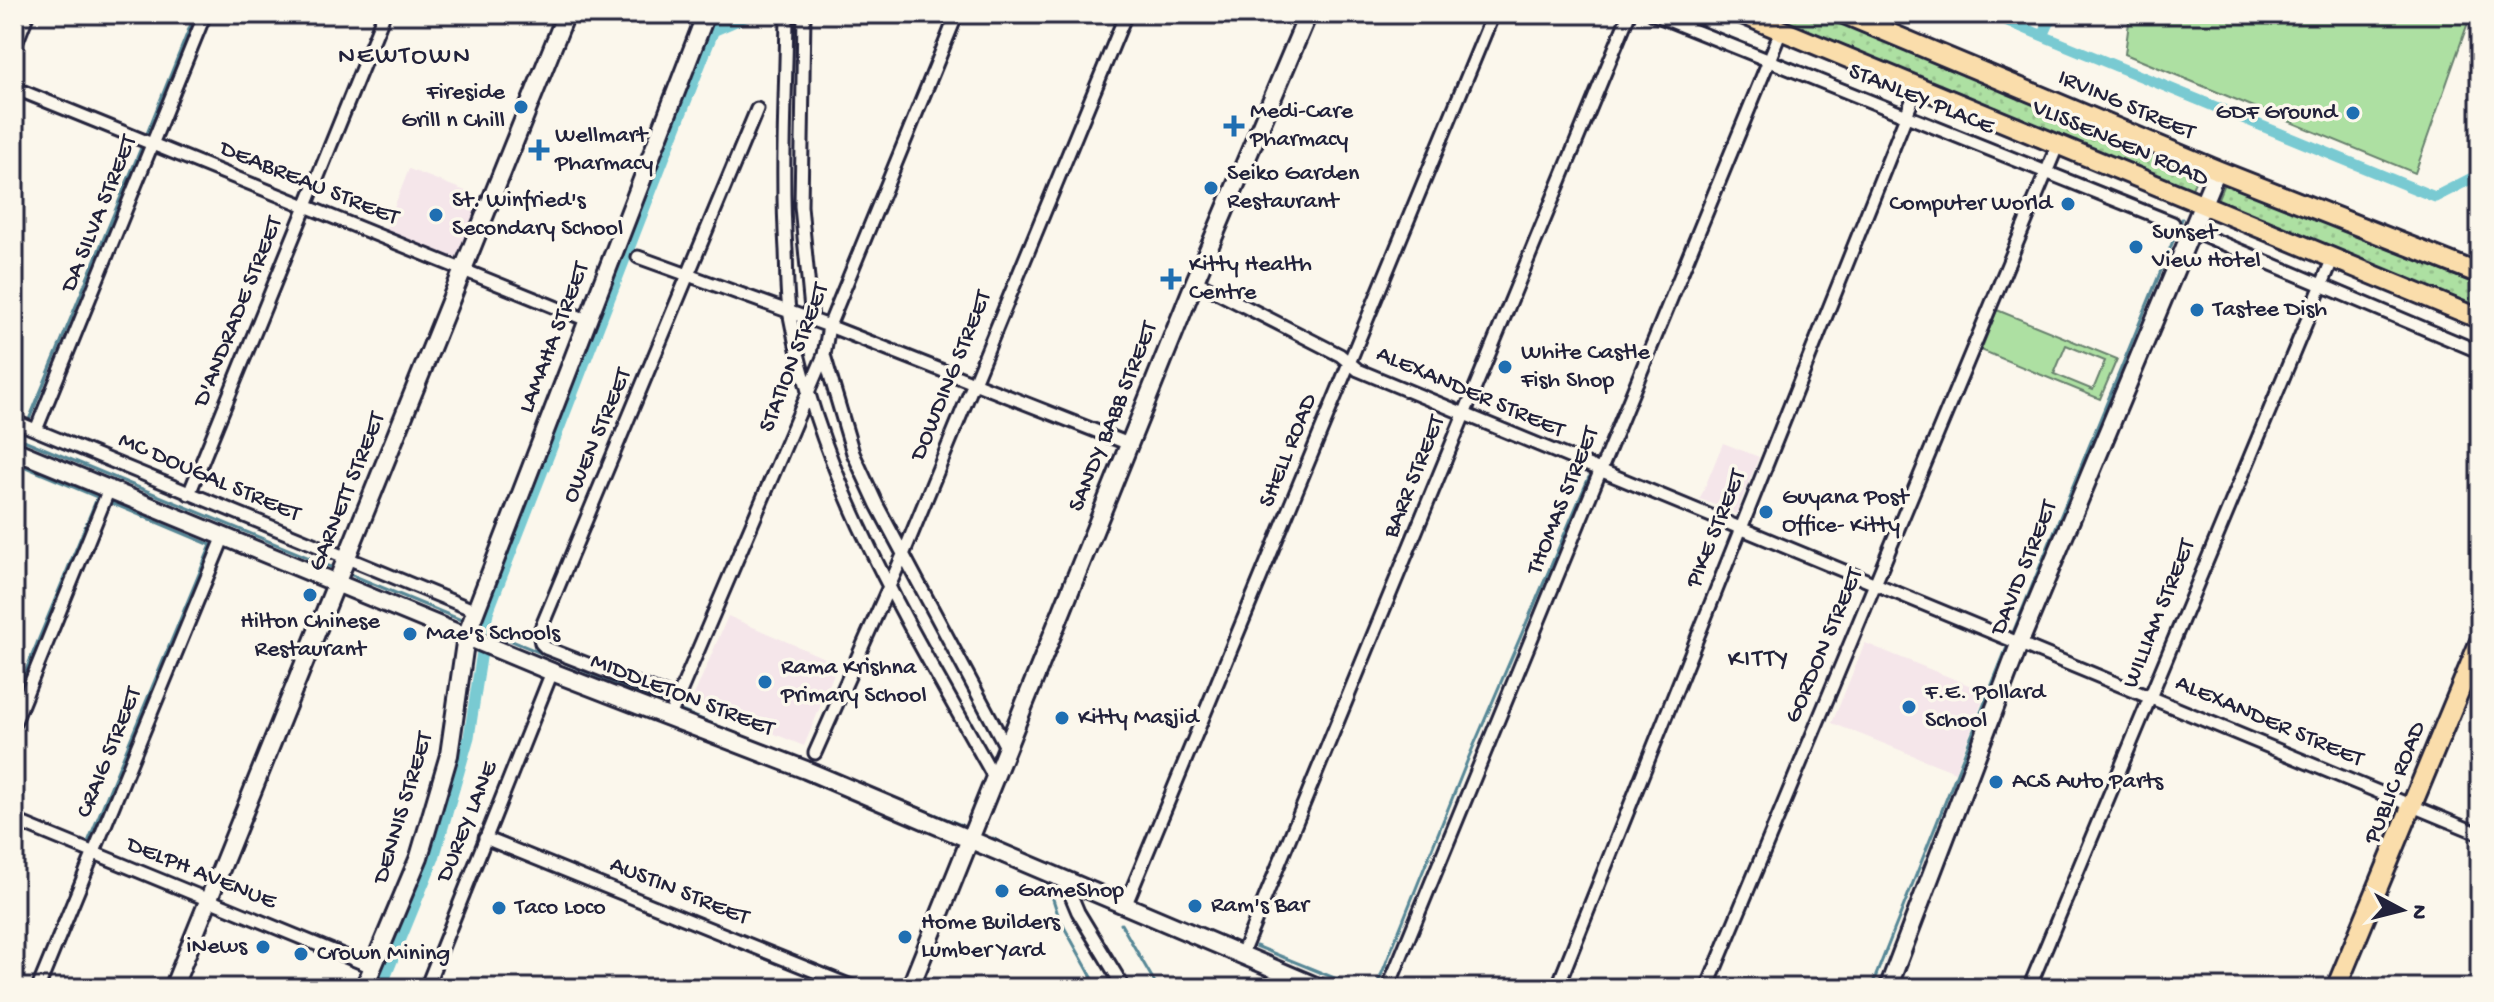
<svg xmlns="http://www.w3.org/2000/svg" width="2494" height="1002" viewBox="0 0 2494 1002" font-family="'Gochi Hand',sans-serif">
<defs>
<pattern id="grass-dots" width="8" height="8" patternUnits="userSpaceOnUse" patternTransform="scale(2)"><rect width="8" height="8" fill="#ade0a2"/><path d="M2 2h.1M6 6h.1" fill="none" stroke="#95c08c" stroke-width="1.8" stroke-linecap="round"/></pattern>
</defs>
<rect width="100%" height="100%" fill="#fbf7ec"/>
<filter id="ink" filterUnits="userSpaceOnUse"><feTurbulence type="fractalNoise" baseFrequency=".0125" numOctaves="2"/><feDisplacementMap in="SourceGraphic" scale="16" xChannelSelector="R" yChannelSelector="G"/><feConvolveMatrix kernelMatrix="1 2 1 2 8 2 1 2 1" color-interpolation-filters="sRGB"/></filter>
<g filter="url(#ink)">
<!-- built -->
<path fill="#f5e6ea" d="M409,169l77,30 -24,62 -77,-31z
M1723,443l36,14 -23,57 -36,-15z
M728,616l110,48 -34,82 -112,-46z
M1865,643l121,49 -31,80 -123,-49z"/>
<!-- grass -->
<path fill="url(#grass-dots)" stroke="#68816e" stroke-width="2" d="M1767,14h58l375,156 -9,21z
M2225,181l255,105v25l-264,-108z"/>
<!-- garden -->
<path fill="#ade0a2" stroke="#68816e" stroke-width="2" fill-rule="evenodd" d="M2130,14h341l-56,159 -290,-119z
M1997,310l120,49 -17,40 -119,-49zM2066,345l39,16 -12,29 -39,-16z"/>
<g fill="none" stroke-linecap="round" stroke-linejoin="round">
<!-- stream -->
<path stroke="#568796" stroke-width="3" d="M146,136l49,-122
M14,436l322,133
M21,439l122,-296
M14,462l197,83 -123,297
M347,573l119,49
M476,626l193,80
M2012,635l170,-416
M14,699l83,-201
M676,709l123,50
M831,772l130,53
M993,838l12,8
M1019,852l22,9
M1047,880l12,38 39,70
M1121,924l37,64
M1256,946l103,42
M1376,988l92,-229 121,-282
M1871,988l138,-346"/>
<!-- canal -->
<path stroke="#79cad2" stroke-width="11" d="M1991,14l52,22 10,-22
M713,31l39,-17
M2043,36l392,161 45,-23
M381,988l53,-130 35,-121 19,-125 232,-598"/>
<defs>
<path id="street" d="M787,14c-1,79 -6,157 -1,236 1,22 0,45 4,66 31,169 123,315 205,463
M804,14l-3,192 11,114
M1653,14l520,209
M14,88l573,232
M2191,230l289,122
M638,257l191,69 300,118
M1195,281l145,74 18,15 1122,464
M824,355l29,98 24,52 130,244
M14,421l462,190
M36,430l169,-416
M189,494l195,-480
M677,699l-131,-51 -5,-5 -2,-10 218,-524
M670,716l154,-361 5,-29 128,-312
M14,724l95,-235
M815,753l88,-198 223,-541
M14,820l358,147
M485,838l371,150
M1065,881l13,31 46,76
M1126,904l367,-890
M1241,956l388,-942
M38,988l186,-452
M426,988l126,-316
M1388,988l393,-957
M1557,988l361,-902
M1707,988l351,-844
M2029,988l304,-730"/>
<path id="secondary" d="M14,42l11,-28
M14,450l538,222 254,98 514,218
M173,988l393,-974
M364,988l55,-131 30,-102 17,-119 240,-622
M910,988l285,-707 113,-267
M1888,988l132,-346 197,-472"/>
<path id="primary" d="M1742,14l738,305
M1844,14l373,156 263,104
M2336,988l144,-347"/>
</defs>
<!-- street casing -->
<use href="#street" stroke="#22223b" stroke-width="17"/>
<!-- secondary casing -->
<use href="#secondary" stroke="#22223b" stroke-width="22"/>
<!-- primary casing -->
<use href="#primary" stroke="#22223b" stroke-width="24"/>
<!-- street -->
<use href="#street" stroke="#fbf7ec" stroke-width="11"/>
<!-- secondary -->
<use href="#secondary" stroke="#fbf7ec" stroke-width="16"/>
<!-- primary -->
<use href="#primary" stroke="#faddab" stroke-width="18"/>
</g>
</g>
<!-- markers -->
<g fill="#1f6fb2" stroke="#fbf7ec" stroke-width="3">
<circle cx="521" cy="107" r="8"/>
<circle cx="2353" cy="113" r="8"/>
<path d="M1230 114h8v8h8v8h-8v8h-8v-8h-8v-8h8z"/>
<path d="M535 138h8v8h8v8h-8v8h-8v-8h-8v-8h8z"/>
<circle cx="1211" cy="188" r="8"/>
<circle cx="2068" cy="204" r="8"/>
<circle cx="436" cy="215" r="8"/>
<circle cx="2136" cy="247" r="8"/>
<path d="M1167 267h8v8h8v8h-8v8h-8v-8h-8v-8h8z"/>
<circle cx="2197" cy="310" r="8"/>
<circle cx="1505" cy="367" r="8"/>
<circle cx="1766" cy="512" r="8"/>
<circle cx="310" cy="595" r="8"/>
<circle cx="410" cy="634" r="8"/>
<circle cx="765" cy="682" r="8"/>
<circle cx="1909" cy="707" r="8"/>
<circle cx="1062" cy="718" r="8"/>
<circle cx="1996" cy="782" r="8"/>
<circle cx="1002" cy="891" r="8"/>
<circle cx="1195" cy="906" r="8"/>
<circle cx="499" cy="908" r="8"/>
<circle cx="905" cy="937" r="8"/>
<circle cx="263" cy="947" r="8"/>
<circle cx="301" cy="954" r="8"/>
</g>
<g text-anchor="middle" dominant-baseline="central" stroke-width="7" stroke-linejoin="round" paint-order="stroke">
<!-- poi labels -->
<g font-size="24" fill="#22223b" stroke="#fbf7ec" text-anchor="start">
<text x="505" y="93" text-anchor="end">Fireside<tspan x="505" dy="28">Grill n Chill</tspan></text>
<text x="1250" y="112">Medi-Care<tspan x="1250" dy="28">Pharmacy</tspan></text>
<text x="2337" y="113" text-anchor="end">GDF Ground</text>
<text x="555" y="136">Wellmart<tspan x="555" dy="28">Pharmacy</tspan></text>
<text x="1227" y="174">Seiko Garden<tspan x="1227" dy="28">Restaurant</tspan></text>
<text x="452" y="201">St. Winfried's<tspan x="452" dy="28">Secondary School</tspan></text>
<text x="2052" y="204" text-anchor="end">Computer World</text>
<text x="2152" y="233">Sunset<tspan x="2152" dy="28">View Hotel</tspan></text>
<text x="1189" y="265">Kitty Health<tspan x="1189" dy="28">Centre</tspan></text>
<text x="2213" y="310">Tastee Dish</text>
<text x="1521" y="353">White Castle<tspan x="1521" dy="28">Fish Shop</tspan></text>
<text x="1782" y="498">Guyana Post<tspan x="1782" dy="28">Office- Kitty</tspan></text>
<text x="310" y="622" text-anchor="middle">Hilton Chinese<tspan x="310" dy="28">Restaurant</tspan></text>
<text x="426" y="634">Mae's Schools</text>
<text x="781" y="668">Rama Krishna<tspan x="781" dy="28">Primary School</tspan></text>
<text x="1925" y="693">F.E. Pollard<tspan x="1925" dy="28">School</tspan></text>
<text x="1078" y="718">Kitty Masjid</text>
<text x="2012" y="782">ACS Auto Parts</text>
<text x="1018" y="891">GameShop</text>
<text x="1211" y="906">Ram's Bar</text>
<text x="515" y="908">Taco Loco</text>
<text x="921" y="923">Home Builders<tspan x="921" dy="28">Lumber Yard</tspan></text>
<text x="247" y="947" text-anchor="end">iNews</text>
<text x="317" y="954">Crown Mining</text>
</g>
<!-- street labels -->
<g font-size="24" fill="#22223b" stroke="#fbf7ec">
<text transform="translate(1921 100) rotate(22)">STANLEY PLACE</text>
<text transform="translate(2126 106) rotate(23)">IRVING STREET</text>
<text transform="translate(2120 144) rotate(23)">VLISSENGEN ROAD</text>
<text transform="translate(309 184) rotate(22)">DEABREAU STREET</text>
<text transform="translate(100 214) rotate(-68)">DA SILVA STREET</text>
<text transform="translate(239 312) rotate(-68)">D'ANDRADE STREET</text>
<text transform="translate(555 338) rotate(-69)">LAMAHA STREET</text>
<text transform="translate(795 358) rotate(-69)">STATION STREET</text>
<text transform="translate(952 376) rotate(-68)">DOWDING STREET</text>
<text transform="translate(1470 393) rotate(23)">ALEXANDER STREET</text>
<text transform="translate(1114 417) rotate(-68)">SANDY BABB STREET</text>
<text transform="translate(598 436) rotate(-67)">OWEN STREET</text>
<text transform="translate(1289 451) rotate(-68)">SHELL ROAD</text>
<text transform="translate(1415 477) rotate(-68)">BARR STREET</text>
<text transform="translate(209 478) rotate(23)">MC DOUGAL STREET</text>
<text transform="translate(348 492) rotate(-68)">GARNETT STREET</text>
<text transform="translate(1564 501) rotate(-68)">THOMAS STREET</text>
<text transform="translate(1717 529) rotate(-68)">PIKE STREET</text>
<text transform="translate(2025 568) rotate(-68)">DAVID STREET</text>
<text transform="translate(2160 614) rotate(-68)">WILLIAM STREET</text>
<text transform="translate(1825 646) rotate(-67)">GORDON STREET</text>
<text transform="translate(682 696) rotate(21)">MIDDLETON STREET</text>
<text transform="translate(2269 722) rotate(23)">ALEXANDER STREET</text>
<text transform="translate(110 753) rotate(-68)">CRAIG STREET</text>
<text transform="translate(2396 783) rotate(-68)">PUBLIC ROAD</text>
<text transform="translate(404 808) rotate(-73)">DENNIS STREET</text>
<text transform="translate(468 822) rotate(-68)">DUREY LANE</text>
<text transform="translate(201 874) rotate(22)">DELPH AVENUE</text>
<text transform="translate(679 892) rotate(22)">AUSTIN STREET</text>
</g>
<!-- neighbourhood labels -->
<g font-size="26" letter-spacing="2" fill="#22223b" stroke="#fbf7ec">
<text x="405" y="57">NEWTOWN</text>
<text x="1759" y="660">KITTY</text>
</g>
</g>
<!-- margin -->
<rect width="2494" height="1002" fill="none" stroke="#fbf7ec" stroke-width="48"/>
<rect x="24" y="24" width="2446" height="954" fill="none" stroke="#22223b" stroke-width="3" filter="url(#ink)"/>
<!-- north arrow -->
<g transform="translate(2402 910) rotate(97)" stroke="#fbf7ec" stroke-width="6" paint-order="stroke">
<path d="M0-6L14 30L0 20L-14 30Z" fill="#22223b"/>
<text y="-12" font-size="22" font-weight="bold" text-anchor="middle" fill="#22223b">N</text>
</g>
</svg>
